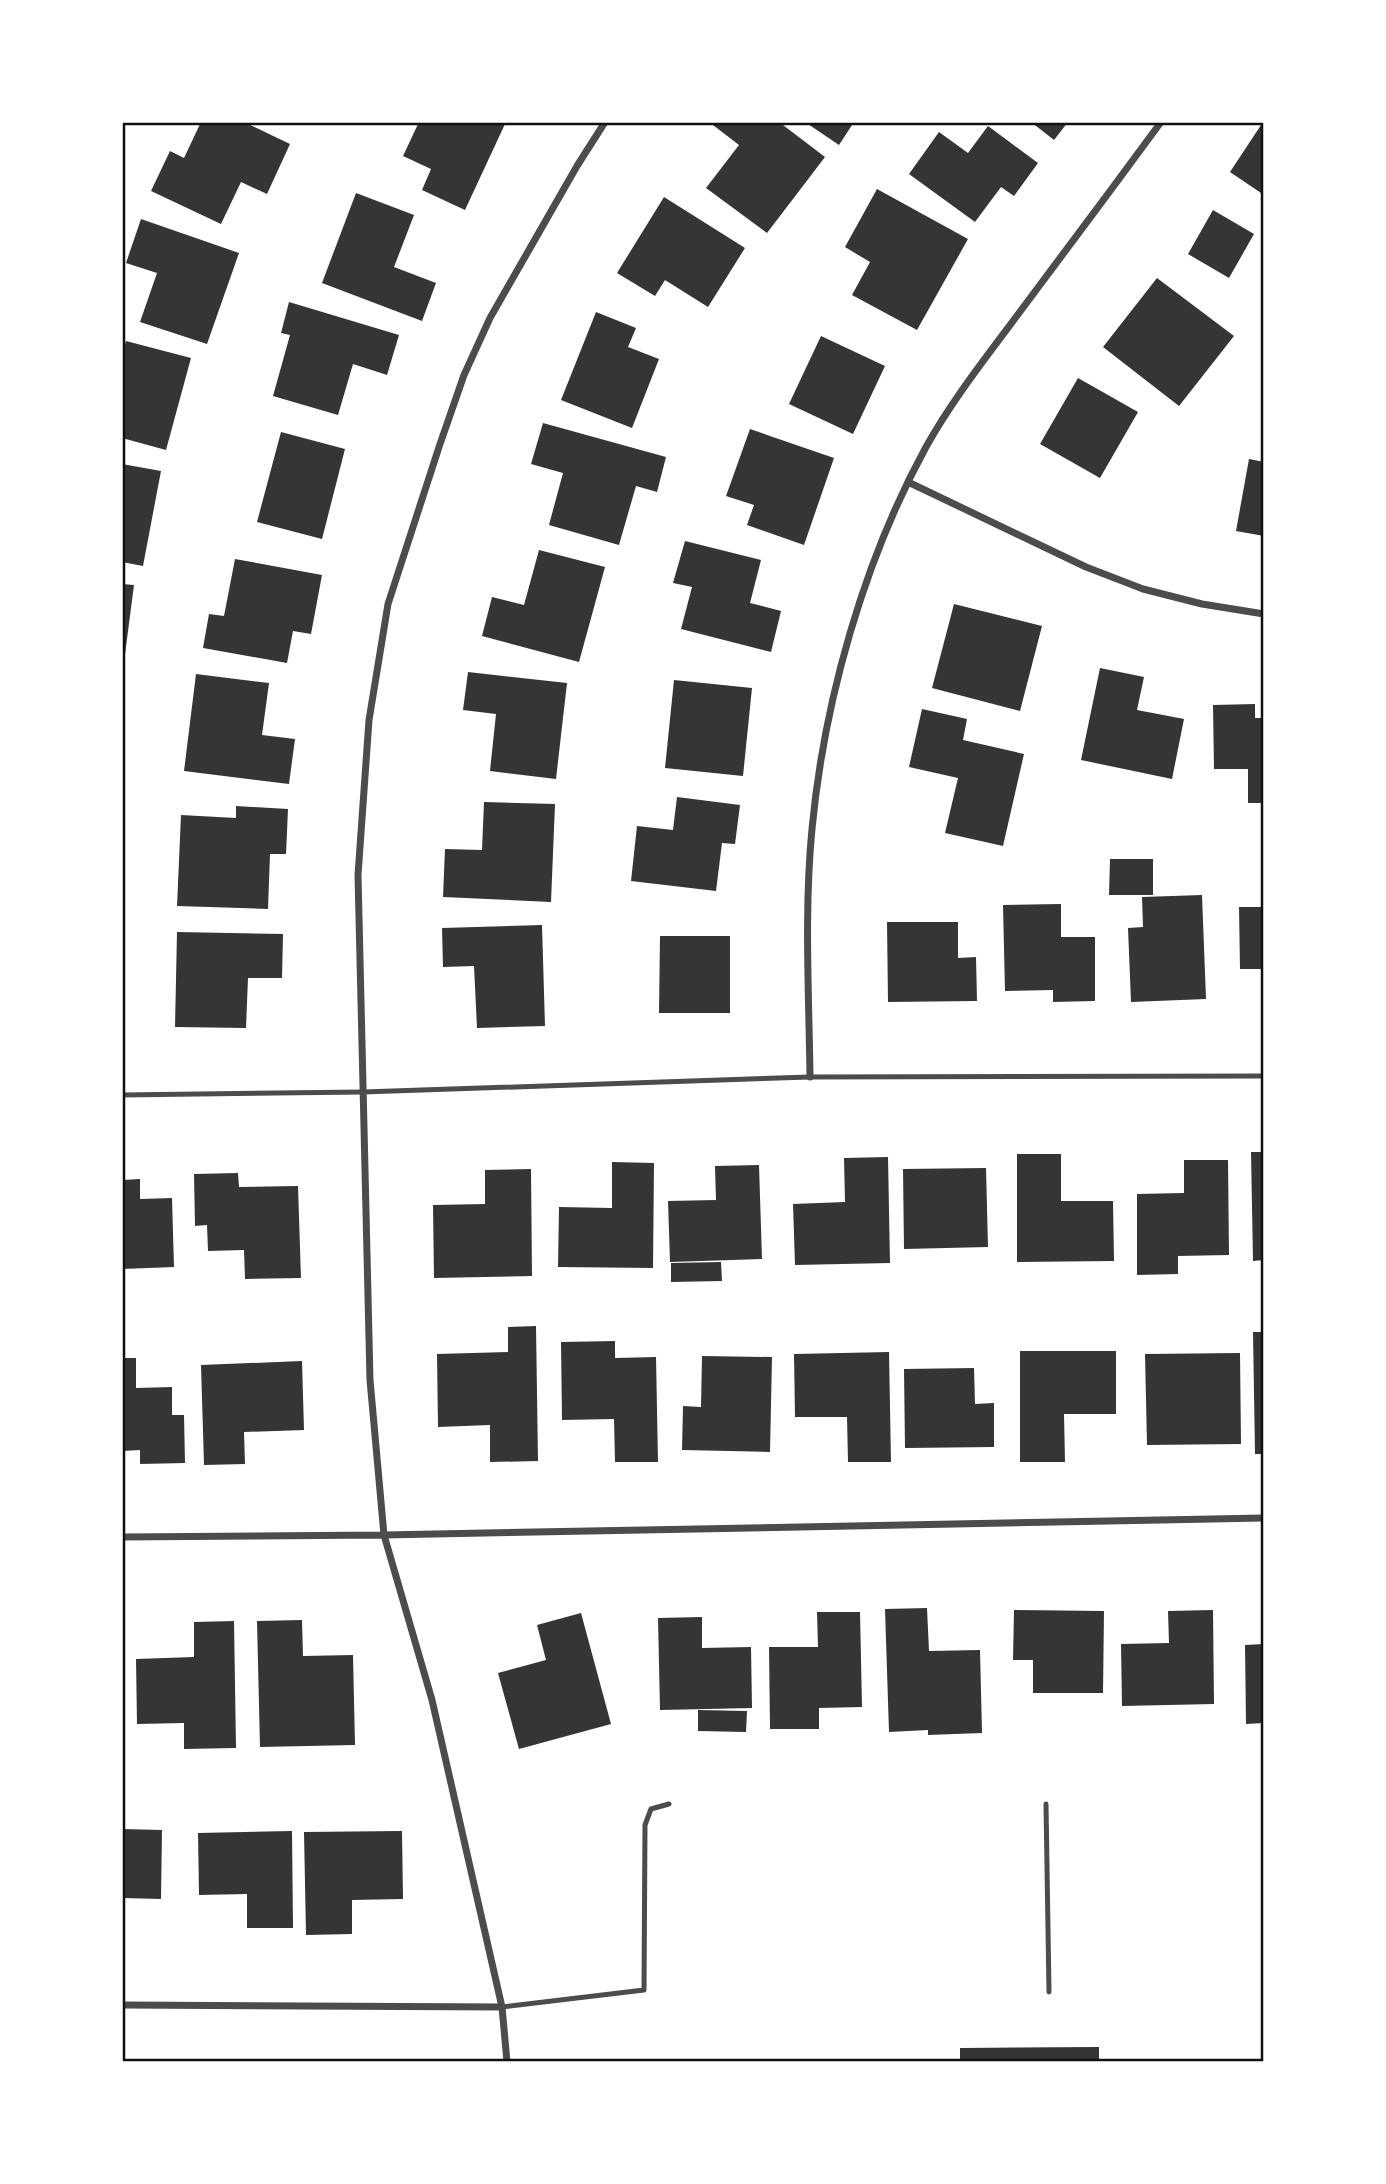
<svg xmlns="http://www.w3.org/2000/svg" width="1386" height="2184" viewBox="0 0 1386 2184" font-family="Merriweather,serif">
<rect width="100%" height="100%" fill="#fff"/>
<!-- building -->
<path fill="#353535" d="M201,122h43l46,22 -23,50 -26,-12 -20,42 -70,-33 19,-40 14,7z
M419,122l86,2 -40,86 -43,-20 9,-21 -28,-13z
M709,122h70l46,35 -58,76 -61,-45 33,-43z
M805,122h49l-15,23z
M1031,122h37l-14,18z
M1263,122h1v73l-34,-23z
M988,126l50,37 -24,33 -13,-9 -26,35 -66,-48 30,-42 29,21z
M877,189l91,50 -51,91 -65,-35 18,-33 -25,-15z
M356,193l58,22 -20,52 42,16 -14,38 -100,-38z
M664,197l81,51 -37,59 -43,-27 -10,16 -38,-23z
M1213,210l41,24 -25,44 -41,-24z
M141,219l98,34 -32,91 -67,-22 17,-49 -31,-10z
M1157,278l77,58 -55,70 -76,-59z
M289,302l110,33 -12,40 -34,-11 -15,51 -65,-19 17,-61 -9,-2z
M596,312l40,16 -8,19 31,12 -27,69 -71,-28z
M821,336l64,30 -32,68 -64,-30z
M126,341l65,17 -25,92 -44,-12v-84z
M1078,378l60,34 -38,66 -60,-34z
M543,423l123,34 -9,35 -21,-6 -17,59 -70,-20 14,-52 -32,-9z
M750,429l84,29 -30,87 -57,-20 7,-20 -28,-9z
M281,432l64,17 -23,90 -65,-17z
M1249,459l15,3v74l-28,-5z
M122,464l39,7 -18,95 -21,-4z
M685,541l76,19 -11,43 31,8 -10,41 -90,-23 11,-42 -19,-4z
M539,550l66,17 -26,95 -97,-26 10,-39 32,8z
M235,559l87,16 -11,59 -18,-3 -6,32 -84,-15 6,-34 15,2z
M122,584l12,1 -10,77h-2z
M954,604l88,22 -22,85 -88,-23z
M1100,668l44,9 -7,33 47,9 -12,60 -91,-19z
M468,672l99,11 -11,96 -66,-8 6,-57 -33,-4z
M196,674l73,9 -7,52 33,4 -6,45 -105,-13z
M674,680l78,8 -9,88 -78,-8z
M1255,704v14h9v85h-16v-34h-34l-1,-64z
M922,709l45,10 -4,21 61,14 -21,92 -58,-13 13,-55 -49,-11z
M677,797l63,8 -5,39 -13,-1 -6,48 -85,-10 6,-55 36,4z
M484,802l71,2 -4,98 -108,-5 2,-48 37,1z
M236,806l52,3 -2,45h-16l-2,55 -91,-3 4,-91 55,3z
M1110,859h43v36h-44z
M1202,895l4,104 -75,3 -3,-74 15,-1 -1,-30z
M1061,904v33h34v64l-42,1v-12l-48,1 -2,-86z
M1239,907h25v62h-24z
M887,922h71v36l18,-1 1,44 -89,1z
M542,925l3,101 -68,2 -3,-62 -31,1 -1,-39z
M177,932l106,2 -1,44h-34l-2,50 -71,-1z
M660,936h70v77h-71z
M1251,1152h13v108l-11,1z
M1017,1154h44v47h52l1,60 -97,1z
M888,1157l2,106 -95,2 -2,-61 52,-2 -1,-44z
M1184,1160h44l1,95 -51,1v18l-41,1v-81l47,-1z
M612,1162l42,1 -1,105 -95,-1 1,-60 53,1z
M759,1165l3,94 -92,3 -2,-61 48,-1 -1,-34z
M986,1168l2,79 -84,2 -1,-80z
M531,1169l1,107 -98,2 -1,-73 52,-1v-34z
M238,1173l1,14 59,-1 3,92 -56,1 -1,-29 -36,1 -1,-26 -12,1 -1,-52z
M140,1179v20l32,-1 2,69 -52,2v-89z
M721,1262l1,19 -51,1v-19z
M536,1326l2,135 -48,1v-37l-52,2 -1,-73 71,-2v-25z
M1253,1332h11v122h-9z
M615,1341v17l41,-1 2,105h-43l-1,-43 -52,1 -1,-78z
M1020,1351h96v63h-52l1,48h-45z
M889,1352l2,110h-43l-1,-45h-52l-1,-63z
M1240,1353l1,91 -94,1 -2,-91z
M702,1356l70,1 -2,95 -88,-2 1,-44 18,1z
M122,1358h14v30l36,-1v28h12l1,48 -45,1v-14l-18,1z
M302,1361l2,69 -60,2 1,32 -41,1 -3,-100z
M974,1368l1,36 19,-1v44l-89,1 -1,-79z
M927,1608l2,43 51,-1 2,83 -54,2v-5l-39,2 -4,-123z
M1014,1610l90,1 -1,82h-70v-33h-20z
M1213,1610l1,94 -92,2 -1,-62 48,-1 -1,-32z
M817,1612h43l2,95 -43,1v21h-49l-1,-82h49z
M581,1613l30,111 -92,25 -21,-76 48,-13 -9,-35z
M702,1617v31l49,-1 1,61 -92,2 -2,-92z
M302,1620l1,36 50,-1 2,90 -95,2 -3,-126z
M234,1621l2,127 -52,1v-26l-47,1 -1,-65 58,-2v-35z
M1264,1644v79l-18,1 -1,-79z
M698,1710l49,1 -1,21 -48,-1z
M122,1829l40,1 -1,69 -39,-1z
M292,1831l1,97h-46v-34l-48,1 -1,-62z
M402,1831l1,68 -51,1v34l-46,1 -2,-103z
M1099,2047v15h-139v-14z"/>
<g fill="none" stroke-linecap="round" stroke-linejoin="round">
<!-- service -->
<path stroke="#4c4c4c" stroke-width="5" d="M122,1095l241,-3 447,-15 454,-1
M1046,1804l3,188
M502,2007l142,-17 1,-165 6,-16 18,-5"/>
<!-- minor -->
<path stroke="#4c4c4c" stroke-width="7" d="M908,482l178,85 57,22 59,15 62,10
M810,1077c-1,-82 -6,-166 2,-248 12,-128 52,-269 114,-382 26,-47 61,-91 93,-134 48,-64 95,-127 142,-191
M122,1537l262,-2 880,-17
M122,2005l380,2
M507,2062l-5,-55 -70,-307 -48,-165 -14,-155 -12,-505 11,-155 19,-116 52,-160 24,-69 26,-57 87,-152 28,-44"/>
</g>
<!-- border -->
<rect width="1386" height="2184" fill="none" stroke="#ffffff" stroke-width="248"/>
<rect x="124" y="124" width="1138" height="1936" fill="none" stroke="#111" stroke-width="2.5"/>
</svg>
